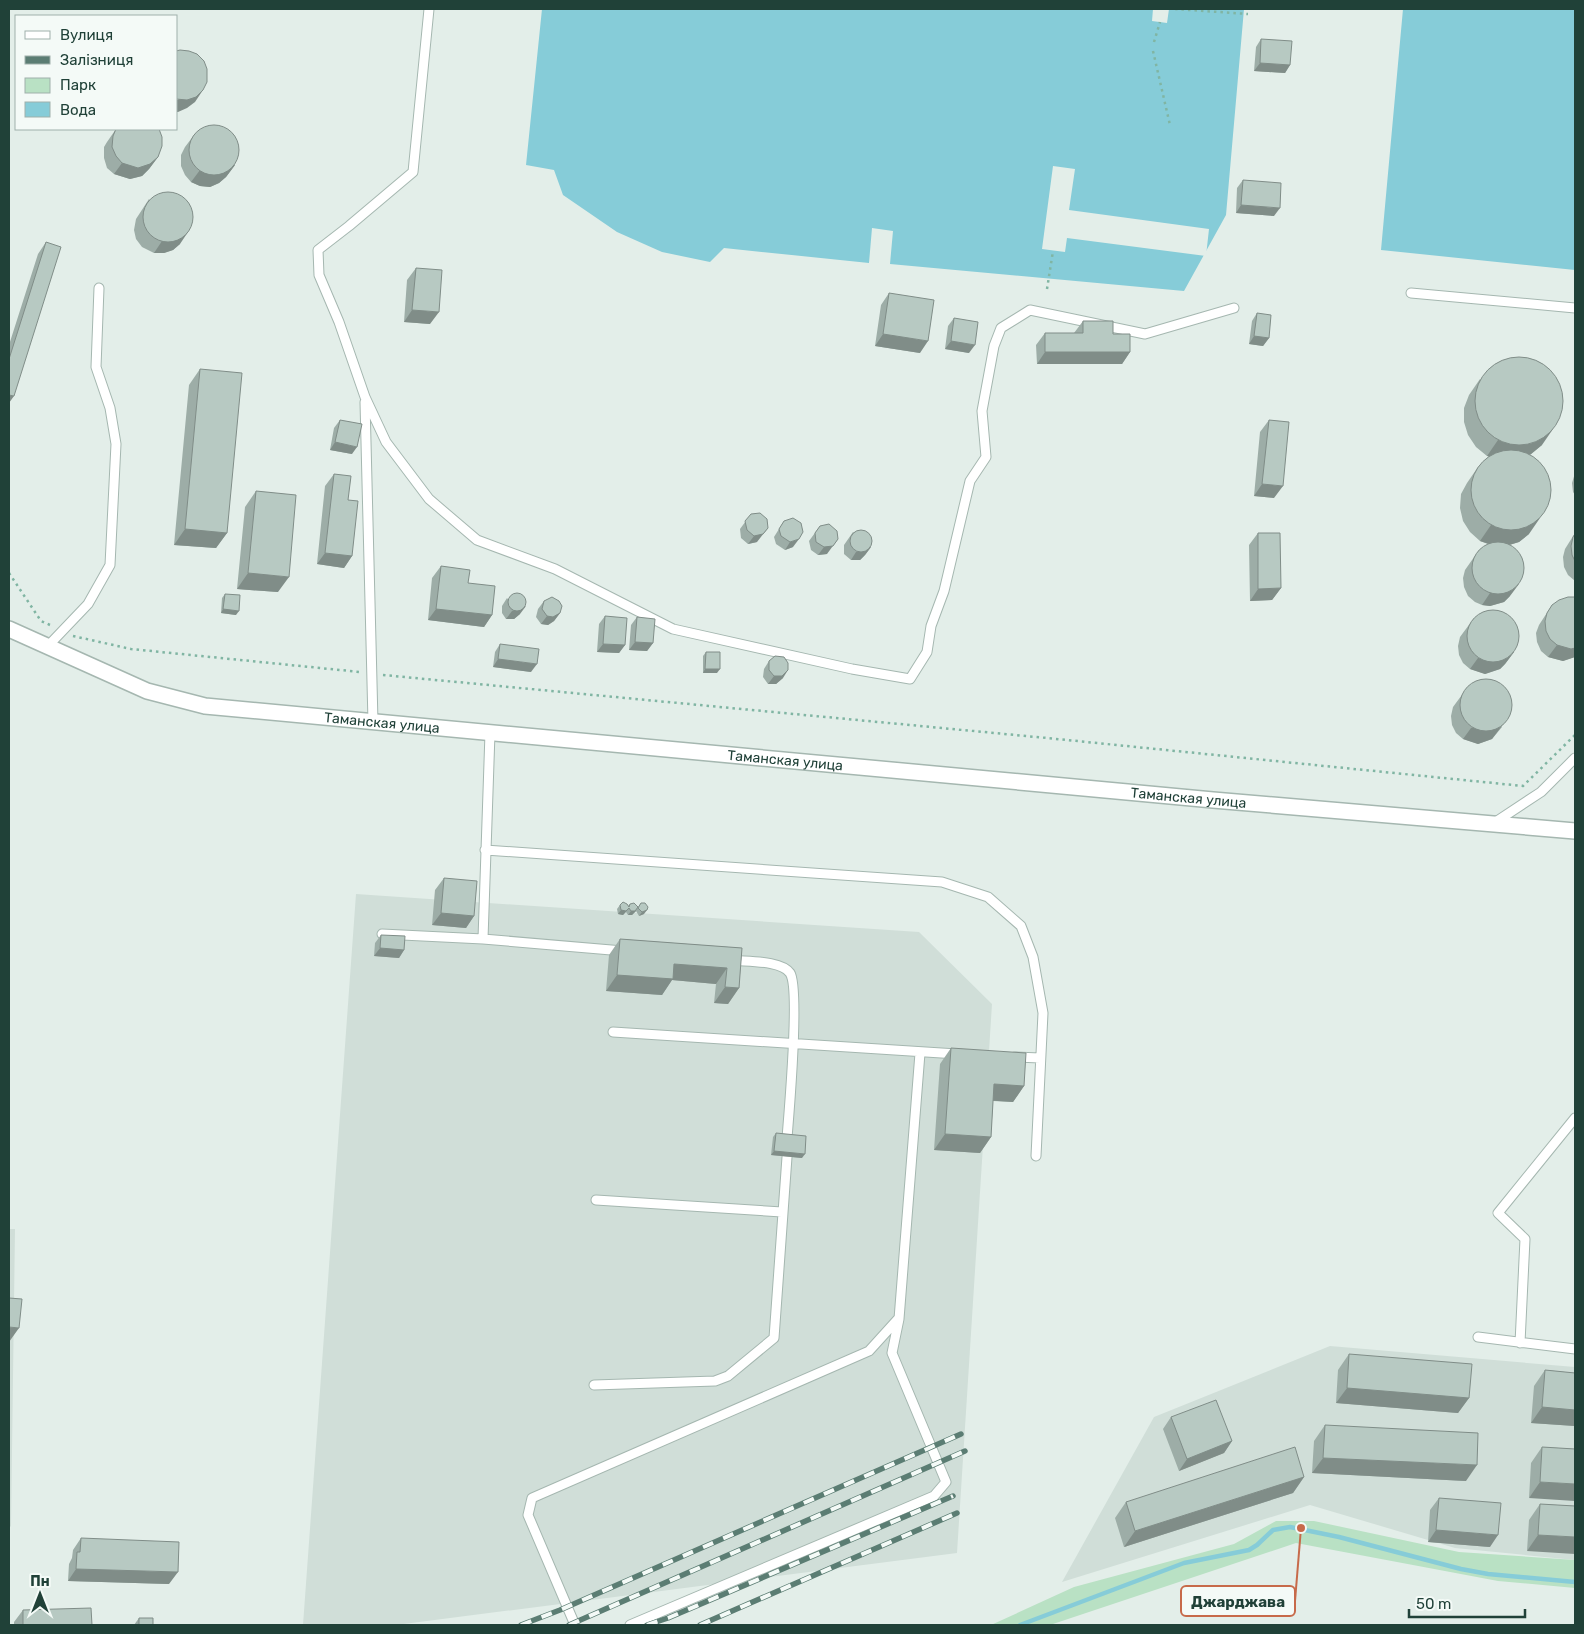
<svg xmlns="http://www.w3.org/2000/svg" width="1584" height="1634" viewBox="0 0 1584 1634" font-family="Rubik,sans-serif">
<rect width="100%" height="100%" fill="#e3eee9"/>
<!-- built -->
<path fill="#d0ded8" d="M356,894l563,38 73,72 -35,549 -561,72h-93z
M9,1229h6l-4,297 -2,2z
M1330,1346l245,21v193l-120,-12 -145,-43 -248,77 92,-165z"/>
<!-- green -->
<path fill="#b9e1c4" d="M1276,1521h38l145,31 116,8v28l-77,-7 -202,-38 -246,82h-59l83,-38 160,-43z"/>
<!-- water -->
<path fill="#86ccd8" d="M542,9h702l-18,206 -42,76 -294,-27 3,-33 -21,-3 -3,35 -145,-15 -14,14 -48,-10 -45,-20 -54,-37 -9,-25 -28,-5z
M1403,9h172v261l-194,-20z"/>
<!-- pier -->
<path fill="#e3eee9" d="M1153,9h16l-2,14 -15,-2z
M1053,166l22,3 -6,41 140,19 -3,27 -139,-18 -2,14 -23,-3z"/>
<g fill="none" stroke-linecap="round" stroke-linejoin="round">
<!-- stream -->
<path stroke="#86ccd8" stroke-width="4.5" d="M1020,1625l164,-62 65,-13 8,-5 16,-15 17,-3 49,10 122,32 27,5 87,8"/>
<defs>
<path id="service" d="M429,9l-16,163 -64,54 -31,24 1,25 20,47 26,75 21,45 43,57 48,41 78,29 118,60 179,40 58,10 17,-27 4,-26 13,-35 26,-110 16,-24 -4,-46 12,-65 7,-18 29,-18 115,24 89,-26
M1411,293l164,15
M365,402l8,320
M47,647l41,-43 22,-39 6,-121 -6,-36 -14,-41 3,-79
M490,733l-7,206 140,12
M1494,823l47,-31 34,-34
M485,850l457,32 46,15 33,29 12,31 10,56 -7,143
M382,934l101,5
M731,960c15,2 50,0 59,13 10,15 -1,140 -3,165
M613,1032l344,22
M1015,1057l25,1
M596,1200l186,12
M1478,1337l97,12
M1520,1343l5,-104 -27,-26 77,-95
M594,1385l121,-4 13,-5 46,-38 13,-181
M575,1625l-47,-110 4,-17 337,-147 29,-32
M630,1625l304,-129 12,-14 -54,-129 7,-34 21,-266"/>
<g id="minor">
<path id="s1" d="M9,629l138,62 58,15 1008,94 362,31"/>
</g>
</defs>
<!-- service casing -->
<use href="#service" stroke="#a5b7b0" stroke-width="11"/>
<!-- minor casing -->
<use href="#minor" stroke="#a5b7b0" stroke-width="18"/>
<!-- path -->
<path stroke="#80b5a3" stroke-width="2.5" stroke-dasharray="2.5 4" stroke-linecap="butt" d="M1175,9l73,5
M1154,42l6,-20
M1153,51l17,74
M1047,289l6,-38
M9,573l32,48 9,4
M73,636l58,13 229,23
M383,675l664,63 476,48 52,-51"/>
<!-- service -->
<use href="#service" stroke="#fff" stroke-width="9"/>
<!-- minor -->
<use href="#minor" stroke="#fff" stroke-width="15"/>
<defs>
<path id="rail" d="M521,1625l39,-15 401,-176
M569,1625l396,-174
M647,1625l21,-7 285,-122
M700,1625l257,-112"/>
</defs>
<!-- rail casing -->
<use href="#rail" stroke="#5b7d73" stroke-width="5.5"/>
<!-- rail -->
<use href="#rail" stroke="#f4faf7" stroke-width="4" stroke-dasharray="11" stroke-linecap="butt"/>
</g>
<!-- wall -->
<path fill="#9dada7" d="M1261,39l29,26 -5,8 -31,-2 2,-24z
M116,129l42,28 -9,12 -7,7 -12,3 -16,-5 -7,-6 -3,-10v-11l3,-5z
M194,135l41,30 -9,12 -7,6 -9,4 -10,-1 -9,-4 -6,-7 -4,-9v-11l4,-8z
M1243,180l31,36 -38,-3 1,-25z
M149,199l31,45 -7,6 -9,3h-10l-12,-6 -6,-8 -2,-9 2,-11z
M46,242l-37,161v-58l29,-91z
M416,268l14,56 -26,-2 3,-42z
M889,293l31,60 -45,-7 6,-41z
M1257,313l12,25 -6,8 -14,-2 3,-23z
M954,318l15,35 -24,-4 3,-23z
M1083,321l30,13 17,18 -8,12h-85l-1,-19 9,-12h29z
M200,369l27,164 -11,15 -42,-3 15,-160z
M1480,379l62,66 -12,10 -1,79 -10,8 -10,3 1,51 -6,6 -14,4 -8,-1 -7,-3 -7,-6 -4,-9 -1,-9 2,-8 14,-20 9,-6 -8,-3 -10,-9 -7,-11 -3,-13 1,-14 6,-11 11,-16 11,-11h-2l-11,-9 -8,-12 -4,-13v-14l5,-13z
M340,420l12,34 -22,-4 4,-22z
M1269,420l5,78 -20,-2 6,-64z
M1575,473v22l-2,-3 -1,-9z
M334,474l14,26 4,56 -8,12 -27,-4 8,-78z
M256,491l22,101 -41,-3 8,-82z
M751,514l6,28 -9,2 -7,-6 -1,-9z
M784,521l9,26 -8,3 -9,-6 -2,-7z
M820,526l7,28 -9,1 -7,-5 -2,-9z
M853,532l18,15 -6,8 -5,5h-9l-7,-6v-9z
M1258,533l23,55 -9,12 -22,1 -1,-56z
M1575,533v48l-7,-6 -4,-8 -1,-10 2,-8z
M441,566l27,17 24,32 -8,12 -56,-7 4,-42z
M225,594l11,21 -15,-2 1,-15z
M1575,597v60l-12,4 -15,-4 -7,-6 -4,-9 -1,-9 3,-8 13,-20z
M507,598l13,16 -6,5h-8l-4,-6v-7z
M544,601l16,12 -6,8 -6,4 -7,-1 -5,-7 2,-8z
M605,616l20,29 -6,8 -22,-1 2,-28z
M637,617l16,26 -6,8 -18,-1 2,-25z
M1474,618l40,34 -9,12 -5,5 -15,5 -15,-5 -7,-6 -4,-8 -1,-9 2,-9z
M500,644l31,28 -38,-5 2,-15z
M706,652l11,21h-14v-17z
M769,661l14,17 -7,6h-8l-5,-7 1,-8z
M1467,688l35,39 -10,12 -14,5 -15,-5 -7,-6 -4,-8 -1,-9 2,-9z
M444,878l30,38 -8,12 -34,-3 3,-35z
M641,903l3,11 -5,2 -3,-5 -4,4h-4l-2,-3 -3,3 -5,-1 -1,-5 3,-4 8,1 2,-2 8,3z
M381,935l23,15 -5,8 -25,-2 1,-13z
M620,939l122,9 -3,40 -11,16 -14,-1 2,-19 -44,-4 -10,15 -56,-4 3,-36z
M951,1048l73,38 -11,16 -20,-1 -2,36 -11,16 -46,-3 6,-86z
M776,1133l26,25 -31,-3 2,-18z
M1349,1354l120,44 -11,15 -122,-10 2,-33z
M1545,1370l30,3v53l-44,-3 3,-37z
M1171,1417l61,24 -8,12 -45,18 -16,-42z
M1325,1425l141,56 -154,-8 2,-32z
M1542,1447l33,2 -46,49 2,-35z
M1304,1477l-11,16 -169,54 -9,-29 11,-16z
M1439,1498l51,49 -62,-5 2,-32z
M1540,1504l35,2 -48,45 2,-31z
M81,1538l88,46 -101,-3 1,-17 3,-6 1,-8z
M23,1610l69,15h-78v-3z
M139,1618l14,7h-19z"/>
<!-- shaded-wall -->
<path fill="#808d88" d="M1260,63l30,2 -5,8 -31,-2z
M203,90l-8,12 -8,6 -9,4h-2l1,-12z
M158,157l-9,12 -7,7 -12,3 -16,-5 8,-11z
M235,165l-9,12 -7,6 -9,4 -10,-1 -9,-4 9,-12z
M1241,205l39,3 -6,8 -38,-3z
M188,232l-8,12 -7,6 -9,3h-10l8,-12z
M412,310l27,2 -9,12 -26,-2z
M883,334l45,7 -8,12 -45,-7z
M1254,336l15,2 -6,8 -14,-2z
M951,341l24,4 -6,8 -24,-4z
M1045,352h85l-8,12h-85z
M9,395l5,1 -5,7z
M1553,429l-11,16 -11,9 -14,6h-16l-14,-4 11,-16z
M335,442l22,5 -5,7 -22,-4z
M1262,484l21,2 -9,12 -20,-2z
M1540,518l-11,16 -10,8 -13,4 -14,-1 -12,-4 11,-16z
M768,528l-11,14 -9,2 6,-8z
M185,529l42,4 -11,15 -42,-3z
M799,539l-6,8 -8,3 5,-8z
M838,539l-11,15 -9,1 6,-8z
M871,547l-6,8 -5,5h-9l5,-8z
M325,553l27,3 -8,12 -27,-4z
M248,573l41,4 -11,15 -41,-3z
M1519,584l-9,12 -6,6 -14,4 -8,-1 8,-12z
M1281,588l-9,12 -22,1 8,-12z
M526,606l-6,8 -6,5h-8l6,-8z
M223,609l16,2 -3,4 -15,-2z
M436,609l56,6 -8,12 -56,-7z
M560,613l-6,8 -6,4 -7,-1 6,-8z
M635,642l18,1 -6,8 -18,-1z
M603,644l22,1 -6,8 -22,-1z
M1557,645l18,3v9l-12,4 -15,-4z
M1514,652l-9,12 -5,5 -15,5 -15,-5 8,-11z
M498,659l39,5 -6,8 -38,-5z
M705,669h15l-3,4h-14z
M788,670l-5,8 -7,6h-8l6,-8z
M1510,715l-18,24 -14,5 -15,-5 8,-11z
M629,908l-6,7 -5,-1 3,-4z
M647,910l-3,4 -5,2 3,-4z
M631,911h5l-4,4h-4z
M441,913l33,3 -8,12 -34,-3z
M380,948l24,2 -5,8 -25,-2z
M674,964l53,4 -11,16 -44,-4 -10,15 -56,-4 11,-16z
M725,987l14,1 -11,16 -14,-1z
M994,1084l30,2 -11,16 -30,-2z
M945,1134l46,3 -11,16 -46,-3z
M774,1151l31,3 -3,4 -31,-3z
M9,1327l10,1 -10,14z
M1347,1388l122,10 -11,15 -122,-10z
M1542,1407l33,3v16l-44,-3z
M1232,1441l-8,12 -45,18 8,-12z
M1323,1458l154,7 -11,16 -154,-8z
M1304,1477l-11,16 -169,54 11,-16z
M1540,1482l35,2v17l-46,-3z
M1436,1530l62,5 -8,12 -62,-5z
M1538,1535l37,2v17l-48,-3z
M76,1569l102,3 -9,12 -101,-3z"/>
<!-- building -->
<path fill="#b7c9c2" stroke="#808d88" d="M1261,39l31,2 -2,24 -30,-2z
M180,50l9,1 8,3 7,7 3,8v13l-4,8 -7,7 -9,3 -11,-1v-48z
M189 150a25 25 0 1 1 50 0a25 25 0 1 1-50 0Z
M116,129h43l3,8v9l-4,11 -8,7 -12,4 -16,-5 -6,-7 -4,-9 1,-11z
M1243,180l38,3 -1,25 -39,-3z
M143 217a25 25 0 1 1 50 0a25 25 0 1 1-50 0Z
M46,242l15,5 -47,149 -5,-1v-36z
M416,268l26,2 -3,42 -27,-2z
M889,293l45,7 -6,41 -45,-7z
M1257,313l14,2 -2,23 -15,-2z
M954,318l24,4 -3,23 -24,-4z
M1083,321h30v13h17v18h-85v-19h38z
M1475 401a44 44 0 1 1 88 0a44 44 0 1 1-88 0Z
M200,369l42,4 -15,160 -42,-4z
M340,420l22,4 -5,23 -22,-5z
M1269,420l20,2 -6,64 -21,-2z
M1471 490a40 40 0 1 1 80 0a40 40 0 1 1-80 0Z
M334,474l17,2 -3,24 10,1 -6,55 -27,-3z
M256,491l40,4 -7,82 -41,-4z
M760,513l7,6 1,9 -5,6 -9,2 -7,-6 -2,-9 6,-7z
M793,518l8,5 2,9 -4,7 -9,3 -9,-6 -2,-7 5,-8z
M829,524l8,7 1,8 -5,7 -9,1 -8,-5 -1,-9 5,-7z
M850 541a11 11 0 1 1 22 0a11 11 0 1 1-22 0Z
M1258,533h22l1,55 -23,1z
M1575,534v27l-3,-6 -1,-9 2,-9z
M1472 568a26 26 0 1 1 52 0a26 26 0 1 1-52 0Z
M441,566l29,4 -2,13 27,3 -3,29 -56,-6z
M508 602a9 9 0 1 1 18 0a9 9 0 1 1-18 0Z
M225,594l15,1 -1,16 -16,-2z
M552,597l7,4 3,5 -2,7 -7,4 -6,-1 -5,-7 2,-8z
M1568,597h7v51l-4,1 -14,-4 -7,-6 -4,-8 -1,-10 2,-8 5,-8 7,-5z
M1467 636a26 26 0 1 1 52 0a26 26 0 1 1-52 0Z
M605,616l22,2 -2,27 -22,-1z
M637,617l18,2 -2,24 -18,-1z
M500,644l39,5 -2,15 -39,-5z
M706,652h14v17h-15z
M775,656l9,1 4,6v7l-6,6h-8l-5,-6v-9z
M1460 705a26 26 0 1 1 52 0a26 26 0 1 1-52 0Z
M444,878l33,3 -3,35 -33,-3z
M623,902l4,2 2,3 1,-3 4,-1 4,4 -3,4h-4l-2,-3 -3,3 -5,-1 -1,-5z
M641,903h4l3,4 -1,3 -5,2 -4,-4z
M381,935l24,1 -1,14 -24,-2z
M620,939l122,9 -3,40 -14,-1 2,-19 -53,-4 -1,15 -56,-4z
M951,1048l75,5 -2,33 -30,-2 -3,53 -46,-3z
M776,1133l30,3 -1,18 -31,-3z
M9,1298l13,1 -3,29 -10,-1z
M1349,1354l123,10 -3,34 -122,-10z
M1545,1370l30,3v37l-33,-3z
M1216,1400l16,41 -45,18 -16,-42z
M1325,1425l153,8 -1,32 -154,-7z
M1295,1447l9,30 -169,54 -9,-29z
M1542,1447l33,2v35l-35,-2z
M1439,1498l62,5 -3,32 -62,-5z
M1540,1504l35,2v31l-37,-2z
M81,1538l98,4 -1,30 -102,-3 1,-17h3z
M91,1608l1,17h-69v-15z
M139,1618h14v7h-14z"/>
<g text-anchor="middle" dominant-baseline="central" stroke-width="4" stroke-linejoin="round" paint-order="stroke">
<!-- street labels -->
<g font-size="14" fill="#204138" stroke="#f4faf7">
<text stroke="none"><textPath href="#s1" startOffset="389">Таманская улица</textPath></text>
<text stroke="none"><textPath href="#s1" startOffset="794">Таманская улица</textPath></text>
<text stroke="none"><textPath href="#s1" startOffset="1199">Таманская улица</textPath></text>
</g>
</g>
<!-- callouts -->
<path fill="none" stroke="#c76a4a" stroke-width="2" d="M1301 1528L1295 1601"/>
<circle fill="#c76a4a" stroke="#f4faf7" stroke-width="2" cx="1301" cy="1528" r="5"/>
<rect fill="#f4faf7" stroke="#c76a4a" stroke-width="2" x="1181" y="1586" width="114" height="30" rx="5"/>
<g font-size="15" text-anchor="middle" font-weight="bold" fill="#204138">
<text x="1238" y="1607">Джарджава</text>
</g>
<!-- border -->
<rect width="1584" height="1634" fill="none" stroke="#204138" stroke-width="20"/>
<!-- legend -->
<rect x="15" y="15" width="162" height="115" fill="#f4faf7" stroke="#9fb0ab"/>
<rect x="25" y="31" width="25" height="8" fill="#ffffff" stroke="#9fb0ab"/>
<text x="60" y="40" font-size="15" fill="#204138">Вулиця</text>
<rect x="25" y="56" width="25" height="8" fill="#5b7d73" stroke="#9fb0ab"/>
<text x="60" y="65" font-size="15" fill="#204138">Залізниця</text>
<rect x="25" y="78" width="25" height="15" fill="#b9e1c4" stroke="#9fb0ab"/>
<text x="60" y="90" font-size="15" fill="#204138">Парк</text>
<rect x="25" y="102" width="25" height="15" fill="#86ccd8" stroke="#9fb0ab"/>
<text x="60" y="115" font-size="15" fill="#204138">Вода</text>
<!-- north arrow -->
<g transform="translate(40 1594)" stroke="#f4faf7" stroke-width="4" paint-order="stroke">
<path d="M0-4L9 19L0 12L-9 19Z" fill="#204138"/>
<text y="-8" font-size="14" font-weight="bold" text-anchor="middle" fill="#204138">Пн</text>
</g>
<!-- scale -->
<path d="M1409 1609v8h116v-8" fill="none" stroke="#204138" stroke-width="2.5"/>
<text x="1416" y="1609" font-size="15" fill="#204138" stroke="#f4faf7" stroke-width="4" paint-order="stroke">50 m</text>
</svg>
